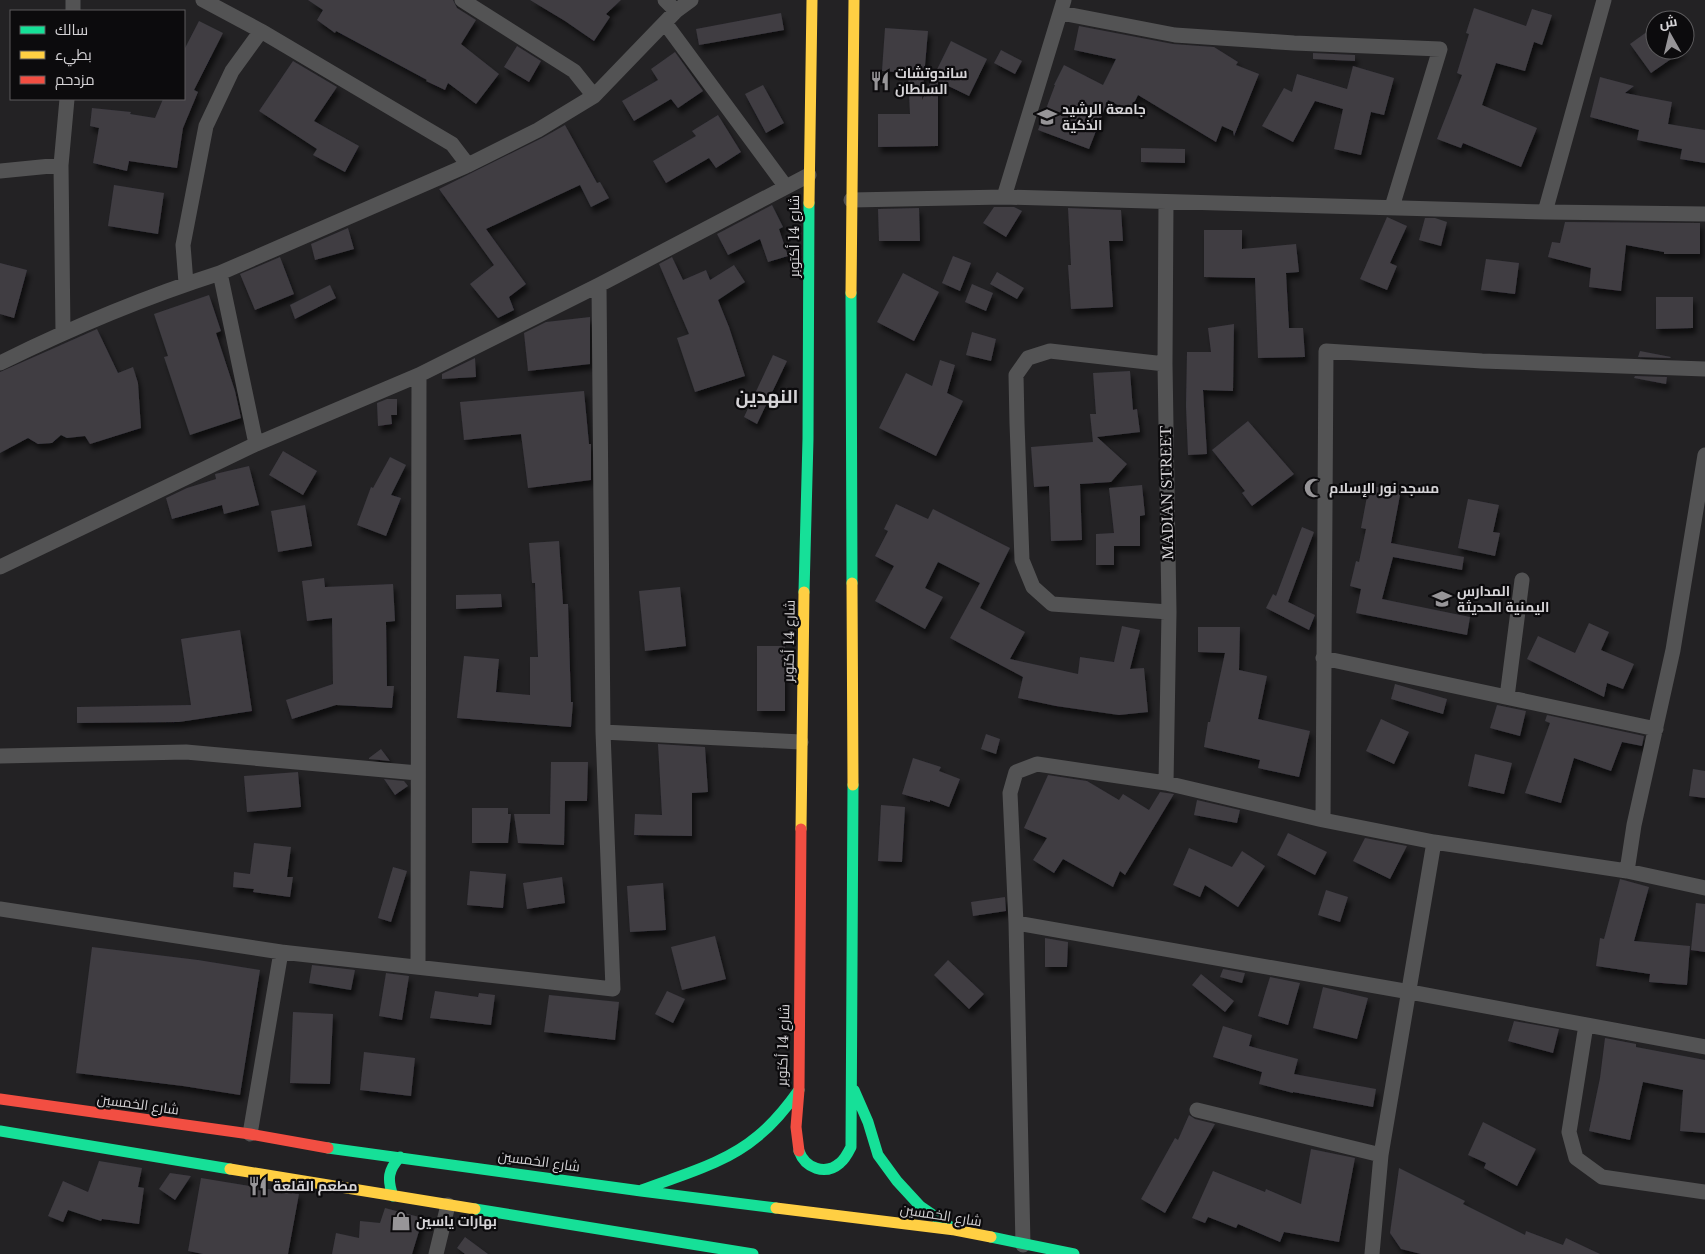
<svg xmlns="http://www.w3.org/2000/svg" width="1705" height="1254" viewBox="0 0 1705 1254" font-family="'Libre Baskerville',Cairo,serif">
<defs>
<filter id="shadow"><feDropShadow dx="3" dy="5.5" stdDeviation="2.5" flood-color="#0009"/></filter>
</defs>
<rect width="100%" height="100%" fill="#232224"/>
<!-- building -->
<path fill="#3f3c43" filter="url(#shadow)" d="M308,0h145l4,8 19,12 -15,24 38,30 -23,30 -28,-21 -3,7 -19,-9 1,-1 -91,-49 -1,2 -18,-13 6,-10z
M530,0h91l-15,14 4,3 -16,24 -29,-20z
M1474,8l52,18 6,-17 20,6 -10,30 -8,-3 -9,29 -29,-8 -14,42 55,23 -16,39 -58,-24 -2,5 -24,-9 25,-64 -5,-2 12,-39 -3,-1z
M781,13l3,17 -85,15 -3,-16z
M199,21l24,12 -29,57 4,2 -15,36 -6,40 -48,-7 -2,10 -34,-8 6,-35 -9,-2 2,-18 39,4 -1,2 25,4 8,-19h21v-49z
M1079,26l94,18 41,3 24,15 -2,3 23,9 -25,62 -1,-5 -11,-5 -6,16 -78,-47 -8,16 -22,-11 -19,49 -51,-19 17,-45h-1l10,-20 39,20 13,-26 -42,-9z
M1655,26v24h29l-33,23 -21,-29z
M885,28l43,3 -6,69 29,-59 36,18 -18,37 -31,-15v65l-60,1v-33h32l-2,-41 -26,-2z
M517,46l24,15 -12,21 -25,-15z
M1001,50l21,11 -7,13 -21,-11z
M675,52l28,39 -25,17 -7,-9 -37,22 -12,-20 36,-21 -7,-11z
M1313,53l42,2v6l-42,-2z
M293,61l44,26 -23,34 45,25 -14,26 -32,-17 4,-6 -58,-38z
M1353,66l41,12 -10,37 -13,-3 -10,43 -27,-6 9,-40 -28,-8 -22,41 -31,-16 22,-38 8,4 5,-18 50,15z
M1600,77l34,9 -9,7 47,9 -4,22 37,6v33l-25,-4 2,-10 -45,-9 2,-10 -49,-13z
M763,85l21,38 -18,10 -21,-39z
M718,115l23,37 -25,16 -7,-10 -43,25 -13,-22 43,-25 -4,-5z
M565,125l32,58 3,-1 9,16 -18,9 -11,-22 -94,44 40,55 -17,13 5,13 -16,8 -28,-34 24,-19 -55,-76 103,-51z
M1141,148l44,1v14l-44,-1z
M114,185l50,8 -6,41 -50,-8z
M772,205l11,22 -4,2 9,27 -20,6 -8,-23 -32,16 -11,-21z
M994,207h20l8,4 -16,26 -23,-14z
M919,208l1,33h-41l-1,-32z
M1068,208l53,2 2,31h-14l4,66 -42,2 -3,-44h3z
M1387,217l20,9 -17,37 7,3 -10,24 -27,-11z
M1425,218h10l12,4 -6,24 -22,-6z
M1565,222l135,1v31h-36v-2l-38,-7 -5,46 -32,-4 2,-19 -43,-11 4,-15 8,1z
M348,228l6,21 -39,11 -4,-16z
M1204,230h38v19l54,-5 3,28 -13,1 3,55h14l2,29 -47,1 -3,-80 -51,-1z
M953,256l18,7 -11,28 -18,-8z
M280,257l14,37 -39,16 -15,-36z
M672,257l11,23 23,-10 4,10 24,-15 11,17 -27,18 11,27 16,49 -50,16 -18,-54 12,-4 -30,-70z
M1486,259l33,4 -4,31 -34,-4z
M0,263l27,7 -13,48 -14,-4z
M997,272l27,16 -7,11 -27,-15z
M903,273l36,19 -25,49 -37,-19z
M972,284l21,9 -7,18 -21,-9z
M330,285l6,13 -41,21 -5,-14z
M209,295l12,36 -5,2 19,58 6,27 -51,17 -26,-78 4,-1 -14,-42z
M1656,297h37v31l-37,1z
M590,317v47l-62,7 -4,-38 22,-11z
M1234,324l-1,67 -30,-1 4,64 -19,1 -2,-49 1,-54h24l-3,-24z
M97,329l21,44 15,-6 5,16 3,45 -51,16 -5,-8 -18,2 -6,-3 -9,8 -14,1 -10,-6 -28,15v-81z
M972,332l24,7 -5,22 -25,-6z
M1640,351l31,6 -1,1 -32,-1z
M773,355l14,6 -30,63 -13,-7z
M475,358l1,19 -34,2v-5z
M940,360l15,5 -8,28 16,8 -27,55 -57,-28 27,-55 26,13z
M1130,371l3,39 4,-1 3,23 -43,5 30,27 -16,18 -31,2 2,56 -31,1 -2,-55 -15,1 -3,-40 62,-5 -3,-28h6l-3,-41z
M1635,376l32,1 -1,7 -32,-6z
M584,391l5,53h2v36l-63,8 -7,-54 -57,6 -4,-38z
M387,399h10v16h-6l1,9 -14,2 -1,-23z
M1248,421l46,53 -42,32 -10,-13 3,-2 -33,-41z
M283,451l34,20 -14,24 -34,-20z
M390,457l16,8 -15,30 10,3 -15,38 -29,-11 14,-38 2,1z
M249,466l10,39 -35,9 -2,-9 -50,14 -6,-21 21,-10 29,-9 -1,-5z
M1142,485l3,30 -5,1v30h-26v19h-18v-31l18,-1 -5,-45z
M1369,486l32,4 -10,53 73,14 -2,13 -69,-13 -11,42 88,18 -3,18 -111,-22 5,-24 -11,-3 6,-25 3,1 7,-33 -5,-1z
M1468,499l31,6 -6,27 7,1 -5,23 -37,-8z
M896,504l32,15 5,-10 77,39 -30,60 45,24 -15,27 68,15 2,-17 34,5 8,-36 18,4 -10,39 14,-1 4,44 -29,3 -63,-9 -38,-8 5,-21 -73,-39 30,-55 -42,-21 -13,26 18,9 -18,32 -50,-28 19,-35 -19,-10 13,-25 -4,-2z
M305,505l7,41 -34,6 -7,-41z
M1302,527l12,5 -26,70 27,13 -6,15 -43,-22 7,-14 3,2z
M559,541l4,63h5l3,98h2l-2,25 -114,-9 7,-62 35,3 -3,33 34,3v-38h8l-3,-74h-3l-3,-40z
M324,578l1,9 68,-3 2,37 -9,1 1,64h7l-2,22 -56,-3 -44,14 -6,-19 47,-16 -1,-66 -25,3 -5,-40z
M680,587l6,59 -41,5 -6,-60z
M501,594l1,13 -46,2v-14z
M1589,623l20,9 -8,18 33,14 -11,25 -16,-6 -3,14 -77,-38 11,-23 37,17z
M1198,627h42l-1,43 28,6 -9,43 52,12 -11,46 -41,-9 2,-8 -56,-13 4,-25h2l15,-69 -27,-1z
M240,630l12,81 -73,11 -102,1v-16l114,-2 -10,-66z
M757,646h28v65h-28z
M1395,684l52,15 -4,15 -52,-15z
M1497,705l29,6 -6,25 -30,-8z
M1547,715l97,21 -2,10 -20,-4 -11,29 -37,-13 -13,45 -36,-10 25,-70 -5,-2z
M1381,719l28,13 -15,32 -28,-13z
M986,734l14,5 -4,15 -15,-5z
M658,744l47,3 3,45 -16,1v43l-58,-1 1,-21 27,1z
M381,749l9,12 -21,-2v-1z
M1475,754l37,9 -8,31 -36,-8z
M913,758l28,9 -2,4 21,8 -11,28 -19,-7v2l-28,-8z
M551,762h37l-1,39h-22l-1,44 -46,-2 -4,-29h36z
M1693,769l12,2v27l-16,-2z
M298,772l3,35 -54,5 -3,-36z
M1048,775l39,6 32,19 4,-6 26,16 11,-18 14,2 -49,81 -5,-4 -7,16 -50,-28 -9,14 -21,-13 14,-22 -23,-10z
M384,779l20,2 4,5 -13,9z
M1197,800l43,10 -3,13 -43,-8z
M881,805l24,2 -3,55 -24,-1z
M472,808h36v6h3l-3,29h-36z
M1288,833l39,19 -12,23 -38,-20z
M1365,838l42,8 -17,33 -37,-18z
M254,843l37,4 -4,30h6l-3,20 -37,-5 1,-3 -21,-2 1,-15 16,2z
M1189,848l43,19 10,-16 23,15 -27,41 -33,-22 -5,12 -27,-12z
M393,867l14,4 -16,51 -13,-4z
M470,871l36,3 -3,34 -36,-3z
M562,877l3,26 -38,6 -4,-26z
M1620,879l29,8 -15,54 56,5 -3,39 -38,-3 1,-8 -54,-8 4,-28 4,1z
M663,883l3,47 -36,2 -3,-46z
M1326,890l22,7 -8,25 -22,-7z
M1005,897l1,14 -33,5 -2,-14z
M1696,903l9,1v48l-14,-2z
M715,936l11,43 -44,11 -11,-43z
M1045,938l23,4 -1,25h-22z
M92,947l106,13 62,10 -20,125 -57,-9 -107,-13z
M948,960l36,34 -15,15 -35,-34z
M312,965l43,5 -4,20 -42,-7z
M1223,969l22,4 -3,10 -22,-6z
M386,973l23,3 -7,44 -23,-4z
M1201,974l33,27 -9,11 -33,-27z
M1270,977l30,6 -12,42 -30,-9z
M1323,987l45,11 -11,41 -44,-11z
M435,991l43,6 1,-4 16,2 -4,30 -61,-7z
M667,991l18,8 -12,24 -18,-9z
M549,995l70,7 -4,38 -71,-8z
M293,1012l40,2 -3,70 -40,-1z
M1514,1021l45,8 -6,24 -45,-12z
M1223,1026l29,9 -3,11 49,13 -4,15 82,15 -3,18 -80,-15v1l-34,-9 3,-12 -49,-15z
M1605,1038l31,6v3l69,13v73l-25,-2 3,-41 -40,-8 -13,58 -41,-9 11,-53z
M364,1052l51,6 -4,38 -51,-6z
M1189,1115l6,4 20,5 -50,89 -24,-14 34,-61 3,2z
M1483,1122l53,27 -19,37 -33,-18 2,-5 -18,-8z
M1311,1149l44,9 -16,84 -55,-10 -4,10 -42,-18 -2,4 -28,-11 -3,6 -13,-5 21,-47 52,21 1,-3 35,15z
M99,1161l43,7 -4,19 6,1 -5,36 -37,-5 -1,2 -33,-11 -5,12 -15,-6 15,-35 25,11z
M1399,1168l66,33 -2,3 62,31 1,-4 37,14 3,-7 34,16h-179l-20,-5 -11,-16z
M170,1173l21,3 -16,24 -16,-11z
M201,1178l98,16 -11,60h-85l-15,-3z
M385,1208l38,10 -11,36h-80l4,-21 23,5 1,-17 20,2z
M465,1237l23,17h-23l-8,-6z"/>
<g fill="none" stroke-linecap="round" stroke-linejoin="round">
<!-- street -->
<path stroke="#535354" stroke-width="15" d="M203,0l58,31 191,113 16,21
M462,0l112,71 20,25
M665,0l11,11
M73,11v-11
M1061,13l114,22 119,8 146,6 -48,158
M665,23l121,164
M0,171l61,-6
M1004,197l60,-197
M851,200l153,-3 541,15 160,2
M1545,212l59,-212
M220,273l36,171
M186,283l-3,-38 23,-119 26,-55 29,-40
M63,333l-2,-168 6,-66
M0,363c71,-35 145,-66 220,-90l248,-108 70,-35 56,-34 82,-85 15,-11
M1165,364l-115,-13 -22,7 -12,17 1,48 5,137 11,27 19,17 117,8
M0,567l256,-123 163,-69 180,-90 210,-110
M1323,658l333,71
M1507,697l15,-117
M603,732l198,10
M0,756l186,-4 232,21
M1166,783l3,-171 -4,-248 1,-162
M1323,820l3,-469 156,10 223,8
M1627,871l7,-46 39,-175 32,-195
M0,909l281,43 332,37 -10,-257 -4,-447
M1016,923l394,69 295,55
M418,966l1,-591
M1586,1025l-17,107 7,26 26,19 103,15
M1197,1110l184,45
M250,1134l31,-182
M1023,1245l-7,-322 -6,-130 6,-21 21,-8 129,19 157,37 111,22 193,29 78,17
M436,1254l12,-49
M1372,1254l9,-99 53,-313"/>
<!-- fast -->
<path stroke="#16e098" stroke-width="11" d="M851,293l1,290
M804,592l4,-153 1,-236
M854,1090l14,32 10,33 19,26 23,25 32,22
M0,1131l230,38
M328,1148l313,43 135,17
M799,1151c6,17 26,25 41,12 5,-4 8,-10 11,-16l2,-362
M642,1190c39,-15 83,-26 116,-54 16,-13 29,-29 41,-46
M393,1196c-6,-17 -5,-26 7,-39
M475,1209l278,45
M991,1237l83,17"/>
<!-- slow -->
<path stroke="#ffcf43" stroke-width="11" d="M809,203l3,-203
M851,293l3,-293
M852,583l1,202
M801,829l3,-237
M230,1169l245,40
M776,1208l179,22 36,7"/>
<!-- jam -->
<path stroke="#f24e42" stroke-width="11" d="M0,1099l250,35 78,14
M799,1151l-3,-24 3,-37 2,-261"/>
</g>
<!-- icons -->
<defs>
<symbol id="restaurant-bare" viewBox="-9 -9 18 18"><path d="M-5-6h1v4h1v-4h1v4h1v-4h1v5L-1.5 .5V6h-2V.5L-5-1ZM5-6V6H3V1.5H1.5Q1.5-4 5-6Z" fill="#979598" stroke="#0c0b0d" stroke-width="2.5" paint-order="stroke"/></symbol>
<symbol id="university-bare" viewBox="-9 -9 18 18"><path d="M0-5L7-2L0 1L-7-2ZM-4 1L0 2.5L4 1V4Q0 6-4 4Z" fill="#979598" stroke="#0c0b0d" stroke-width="2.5" paint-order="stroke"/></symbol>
<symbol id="mosque-bare" viewBox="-9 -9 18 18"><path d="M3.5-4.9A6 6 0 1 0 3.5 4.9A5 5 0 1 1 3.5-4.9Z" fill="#979598" stroke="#0c0b0d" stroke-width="2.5" paint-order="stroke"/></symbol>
<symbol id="school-bare" viewBox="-9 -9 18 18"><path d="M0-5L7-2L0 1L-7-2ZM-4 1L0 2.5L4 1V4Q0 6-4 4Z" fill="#979598" stroke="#0c0b0d" stroke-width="2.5" paint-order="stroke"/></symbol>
<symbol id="shop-bare" viewBox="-9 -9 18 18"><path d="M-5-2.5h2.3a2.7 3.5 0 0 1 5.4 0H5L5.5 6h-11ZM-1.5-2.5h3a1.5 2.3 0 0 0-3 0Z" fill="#979598" stroke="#0c0b0d" stroke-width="2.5" paint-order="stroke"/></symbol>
</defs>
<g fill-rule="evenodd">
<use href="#restaurant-bare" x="866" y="67" width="28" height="28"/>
<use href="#university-bare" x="1033" y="103" width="28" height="28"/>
<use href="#mosque-bare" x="1300" y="474" width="28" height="28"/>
<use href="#school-bare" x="1428" y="585" width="28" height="28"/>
<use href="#restaurant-bare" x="244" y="1172" width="28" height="28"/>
<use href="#shop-bare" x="387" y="1207" width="28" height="28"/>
</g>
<g text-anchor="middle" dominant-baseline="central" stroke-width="4.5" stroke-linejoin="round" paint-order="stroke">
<!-- poi labels -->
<g font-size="14" font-weight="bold" fill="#d5d3d6" stroke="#0c0b0d" text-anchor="start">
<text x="895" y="73">ساندوتشات<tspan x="895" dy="16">السلطان</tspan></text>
<text x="1062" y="109">جامعة الرشيد<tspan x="1062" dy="16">الذكية</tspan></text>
<text x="1329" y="488">مسجد نور الإسلام</text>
<text x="1457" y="591">المدارس<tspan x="1457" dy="16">اليمنية الحديثة</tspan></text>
<text x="273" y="1186">مطعم القلعة</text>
<text x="416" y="1221">بهارات ياسين</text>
</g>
<!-- street labels -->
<g font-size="14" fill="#d5d3d6" stroke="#0c0b0d">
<text transform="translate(794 236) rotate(-90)">شارع 14 أكتوبر</text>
<text transform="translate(1167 493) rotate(-91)">MADIAN STREET</text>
<text transform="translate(789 641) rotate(-89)">شارع 14 أكتوبر</text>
<text transform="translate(783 1045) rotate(-88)">شارع 14 أكتوبر</text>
<text transform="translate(138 1104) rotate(8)">شارع الخمسين</text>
<text transform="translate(539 1161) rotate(8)">شارع الخمسين</text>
<text transform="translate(941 1215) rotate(9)">شارع الخمسين</text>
</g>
<!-- district labels -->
<g font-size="19" font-weight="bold" fill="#d5d3d6" stroke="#0c0b0d">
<text x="767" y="396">النهدين</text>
</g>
</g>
<!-- legend -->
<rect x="10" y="10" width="175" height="90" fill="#0c0b0d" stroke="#5c5b5d"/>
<rect x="20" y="26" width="25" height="8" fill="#16e098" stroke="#5c5b5d"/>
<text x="55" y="35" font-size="15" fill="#d5d3d6">سالك</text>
<rect x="20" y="51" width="25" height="8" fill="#ffcf43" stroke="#5c5b5d"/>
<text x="55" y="60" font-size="15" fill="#d5d3d6">بطيء</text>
<rect x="20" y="76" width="25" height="8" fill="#f24e42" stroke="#5c5b5d"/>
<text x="55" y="85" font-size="15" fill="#d5d3d6">مزدحم</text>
<!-- north arrow -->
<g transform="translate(1670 35) rotate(352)"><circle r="24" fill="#0c0b0d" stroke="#5c5b5d"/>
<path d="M0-4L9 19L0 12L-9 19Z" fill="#979598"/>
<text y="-8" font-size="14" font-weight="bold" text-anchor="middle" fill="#d5d3d6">ش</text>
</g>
</svg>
